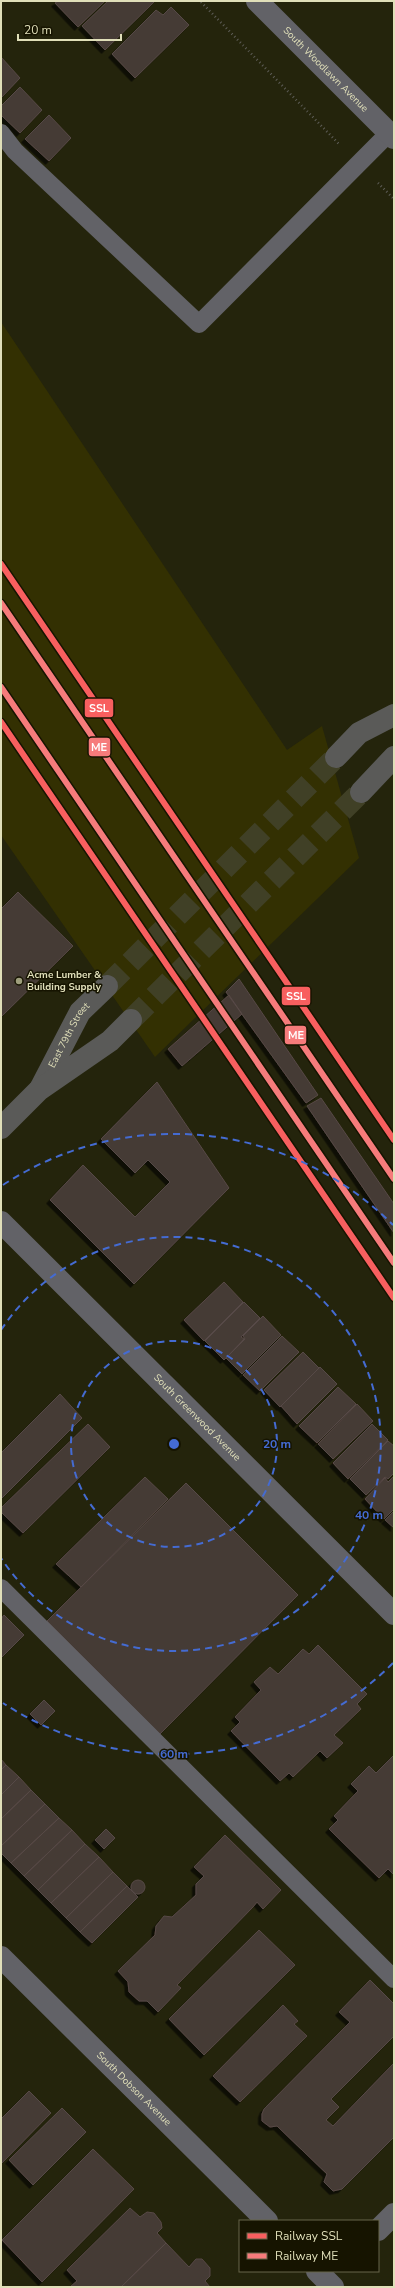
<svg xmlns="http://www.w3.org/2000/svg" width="395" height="2288" viewBox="0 0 395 2288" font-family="'Nunito Sans',sans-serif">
<defs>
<filter id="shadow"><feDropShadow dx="-3.5" dy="3.5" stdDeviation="0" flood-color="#0009"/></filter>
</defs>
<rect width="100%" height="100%" fill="#24240c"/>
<!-- built -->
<path fill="#333002" d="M1,322l286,428 35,-24 37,132 -204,199 -154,-222z"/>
<!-- building -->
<path fill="#453a35" stroke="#574946" filter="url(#shadow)" d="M58,1h47l-27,26 -23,-24z
M108,1h47l-50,49 -23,-24z
M171,7l18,18 -54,53 -23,-24 44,-44 7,5z
M1,57l19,21 -19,20z
M20,87l22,23 -22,23 -19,-18v-9z
M49,115l22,23 -22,23 -24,-22z
M18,892l55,54 -72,71v-108z
M239,979l79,116 -12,8 -80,-111z
M229,995l13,19 -60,52 -14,-17z
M157,1082l72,106 -95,96 -84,-84 33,-35 52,52 35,-35 -22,-22 -13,13 -34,-34z
M321,1098l73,106v29l-87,-127z
M224,1282l19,20 -39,39 -20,-21z
M244,1302l16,16 -19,19 3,2 -20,21 -19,-19z
M263,1316l18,19 -39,39 -16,-16 19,-19 -2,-3z
M282,1336l17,16 -39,39 -17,-16z
M303,1352l16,16 -39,39 -16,-17z
M320,1367l17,17 -40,40 -16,-18z
M338,1387l18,17 -39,39 -18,-17z
M60,1394l22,24 -81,81v-46z
M357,1404l16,17 -40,38 -15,-15z
M88,1424l22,23 -87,86 -22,-21v-4z
M372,1424l16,16 -40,39 -15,-16z
M388,1441l6,5v27l-6,6 -3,-2 -19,18 -16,-16z
M394,1476v33l-10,10 -19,-20 20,-21 3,4z
M145,1477l23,22 -87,88 -25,-23z
M186,1483l112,112 -138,139 -113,-113z
M394,1511v17l-9,-8z
M4,1615l20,20 -23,23v-39z
M318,1645l49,49 -10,10 4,5 -27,26 9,8 -16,15 -7,-7 -27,26 -4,-4 -9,8 -49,-50 9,-9 -5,-5 26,-27 -7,-8 16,-15 8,7 25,-25 6,5z
M44,1700l11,11 -14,14 -11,-11z
M394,1755v120l-6,-6 -9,9 -50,-49 9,-9 -4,-4 24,-25 -7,-7 18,-18 7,7z
M1,1759l5,6 -5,5z
M6,1765l13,12 -18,18v-25z
M19,1777l12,13 -30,29v-24z
M31,1790l14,14 -44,42v-27z
M45,1804l14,14 -48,45 -10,-10v-7z
M59,1818l13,12 -48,46 -13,-13z
M106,1829l9,9 -11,11 -9,-9z
M72,1830l13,14 -47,46 -14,-14z
M225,1835l56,55 -18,19 -6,-7 -4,5 -76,78 4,3 -23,24 -11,-11h-8l-10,-9 -1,-10 -10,-11 37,-36 1,-9 8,-10 8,1 24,-22v-11l8,-8 -10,-9z
M85,1844l14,13 -48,46 -13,-13z
M99,1857l14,15 -47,46 -15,-15z
M113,1872l14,14 -47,46 -14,-14z
M131 1887a7 7 0 1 1 14 0a7 7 0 1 1-14 0Z
M127,1886l11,11 -46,46 -12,-11z
M259,1930l36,35 -91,90 -35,-36z
M370,1980l24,24v32l-63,63 8,8 -13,13 7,6 61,-63v74l-52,52 -9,2 -9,-9 3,-8 -50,-48 -7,1 -8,-6v-7l2,-5 86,-87 -11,-10z
M283,2005l15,16 -4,3 13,12 -67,66 -27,-26z
M29,2091l22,22 -50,51v-45z
M62,2108l24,24 -53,53 -24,-25z
M93,2149l41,40 -92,93 -40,-42z
M130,2208l10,9 7,-5 7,1 7,9 1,6 -5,5 9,10 -45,44h-51l7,-6 -10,-11z
M166,2243l23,24 7,-8h6l8,9v8l-5,5 5,6h-89z"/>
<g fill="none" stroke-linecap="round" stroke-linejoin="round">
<!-- secondary-tunnel -->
<path stroke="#404026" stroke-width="22" stroke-dasharray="22 11" stroke-linecap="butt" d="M107,986l229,-229
M131,1020l230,-228"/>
<!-- path -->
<path stroke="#5e5d57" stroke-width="2.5" stroke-dasharray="1 3" stroke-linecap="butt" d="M201,2l138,142
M378,183l16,16"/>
<!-- lane -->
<path stroke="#626267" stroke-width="18" d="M1,133l14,18 184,173 190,-191
M1,1588l393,391"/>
<!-- street -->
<g stroke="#626267" stroke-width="22">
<path id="s1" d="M257,1l137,137"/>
<path id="s2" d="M1,1222l393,392"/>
<path id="s3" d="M1,1957l266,264"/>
<path d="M378,2230l16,-16"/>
<path d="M317,2271l16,16"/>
</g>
<!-- secondary -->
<g stroke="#5a5a58" stroke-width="22">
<path d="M336,757l23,-24 35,-18"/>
<path d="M361,792l33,-35"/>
<path id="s4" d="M41,1087l39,-75 27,-26"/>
<path d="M1,1128l38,-38 71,-49 21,-21"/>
</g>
<defs>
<path id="rail-1" d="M1,564l393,576
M1,722l393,576"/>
<path id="rail-2" d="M1,603l393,576
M1,687l393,576"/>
</defs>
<!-- rail-1 casing -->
<use href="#rail-1" stroke="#161400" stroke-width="9"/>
<!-- rail-2 casing -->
<use href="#rail-2" stroke="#161400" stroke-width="9"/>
<!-- rail-1 -->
<use href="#rail-1" stroke="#f85f5f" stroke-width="6"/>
<!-- rail-2 -->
<use href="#rail-2" stroke="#f67b7b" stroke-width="6"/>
</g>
<!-- distance rings -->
<g fill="none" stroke="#446bd2" stroke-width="2" stroke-dasharray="7 5">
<circle cx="174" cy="1444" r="103"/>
<path d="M1 1330A207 207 0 1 1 1 1558"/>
<path d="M393 1663A310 310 0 0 1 3 1703M3 1185A310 310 0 0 1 393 1225"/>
</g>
<!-- markers -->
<circle fill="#9e9e7c" stroke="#161400" stroke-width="1.5" cx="19" cy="981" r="4"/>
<g text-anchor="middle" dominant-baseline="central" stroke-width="3" stroke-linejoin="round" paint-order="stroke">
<!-- street labels -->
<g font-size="10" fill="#e0dfb9" stroke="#161400">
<text stroke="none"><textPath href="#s1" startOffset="97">South Woodlawn Avenue</textPath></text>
<text stroke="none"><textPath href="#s4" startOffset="59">East 79th Street</textPath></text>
<text stroke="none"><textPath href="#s2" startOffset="277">South Greenwood Avenue</textPath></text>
<text stroke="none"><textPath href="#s3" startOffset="187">South Dobson Avenue</textPath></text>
</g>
<!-- poi labels -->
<g font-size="10" font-weight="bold" fill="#e0dfb9" stroke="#161400" text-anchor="start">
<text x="27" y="975">Acme Lumber &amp;<tspan x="27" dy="12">Building Supply</tspan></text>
</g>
</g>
<circle cx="174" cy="1444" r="6" fill="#446bd2" stroke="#161400" stroke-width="2"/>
<g font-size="12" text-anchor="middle" font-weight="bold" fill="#446bd2" stroke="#161400" stroke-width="3" stroke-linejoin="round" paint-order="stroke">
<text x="277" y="1448">20 m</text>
<text x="369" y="1519">40 m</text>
<text x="174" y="1758">60 m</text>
</g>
<g stroke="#161400" stroke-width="1.5">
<rect x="84" y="698" width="30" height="20" rx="4" fill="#f85f5f"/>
<rect x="88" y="737" width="23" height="20" rx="4" fill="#f67b7b"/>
<rect x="281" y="986" width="30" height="20" rx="4" fill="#f85f5f"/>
<rect x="284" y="1025" width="23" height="20" rx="4" fill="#f67b7b"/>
</g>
<g font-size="11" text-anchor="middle" font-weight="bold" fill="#fff">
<text x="99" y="712">SSL</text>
<text x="99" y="751">ME</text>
<text x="296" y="1000">SSL</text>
<text x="296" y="1039">ME</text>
</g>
<!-- border -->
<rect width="395" height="2288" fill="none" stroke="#e0dfb9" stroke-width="4"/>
<!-- legend -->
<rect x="239" y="2220" width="140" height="52" fill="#161400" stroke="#67654a"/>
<rect x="247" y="2233" width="20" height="6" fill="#f85f5f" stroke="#67654a"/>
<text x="275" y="2240" font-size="12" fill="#e0dfb9">Railway SSL</text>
<rect x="247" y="2253" width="20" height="6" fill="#f67b7b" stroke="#67654a"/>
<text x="275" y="2260" font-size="12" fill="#e0dfb9">Railway ME</text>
<!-- scale -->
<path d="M18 34v6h103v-6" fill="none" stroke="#e0dfb9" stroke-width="2"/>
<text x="24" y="34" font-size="12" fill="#e0dfb9" stroke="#161400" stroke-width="3" paint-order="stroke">20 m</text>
</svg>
